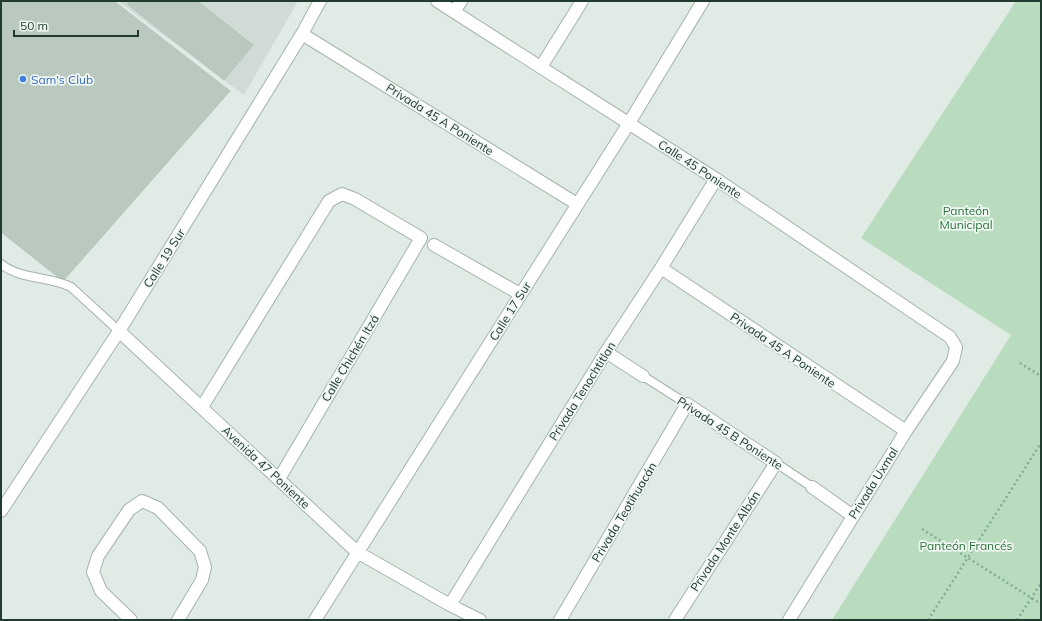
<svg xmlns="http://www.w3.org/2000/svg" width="1042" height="621" viewBox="0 0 1042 621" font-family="Mulish,sans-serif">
<rect width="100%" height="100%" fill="#e1ebe5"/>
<!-- built -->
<path fill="#cfdbd4" d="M118,1h180l-54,94z"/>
<!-- green -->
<path fill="#b9dcbe" d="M1016,1h25v619h-209l179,-285 -150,-97z"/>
<!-- building -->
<path fill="#b9c9c0" stroke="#b3c5bb" d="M1,1h113l116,90 -167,190 -62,-49z
M130,1h67l56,44 -29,35 -97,-76z"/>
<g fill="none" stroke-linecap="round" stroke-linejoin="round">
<defs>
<path id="service" d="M1,264c20,16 48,12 70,23l48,44
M643,376l44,28
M776,463l36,24"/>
<path id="pedestrian" d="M606,352l37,24
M812,487l41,29"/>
<path id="minor" d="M437,1l279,178 234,158 6,10 -3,14 -47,70 -117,189
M454,12l7,-11
M302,34l275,170
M541,67l41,-66
M434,245l86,49
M661,268l245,163
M119,331l238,221 93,53 30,15
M202,407l127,-206 13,-7 13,5 66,39 -142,241
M1,511l118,-180 183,-297 18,-33
M450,605l156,-253 55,-84 55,-89
M131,620l-30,-29 -8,-19 5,-16 31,-46 13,-9 16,7 42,43 5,16 -3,13 -24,40
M315,620l314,-497 74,-122
M560,620l127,-216 89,59 -101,157"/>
</defs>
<!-- service casing -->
<use href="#service" stroke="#a4b3ab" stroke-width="10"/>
<!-- pedestrian casing -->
<use href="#pedestrian" stroke="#a4b3ab" stroke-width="14"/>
<!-- minor casing -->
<use href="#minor" stroke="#a4b3ab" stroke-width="14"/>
<!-- path -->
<path stroke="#81ae9a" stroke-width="2.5" stroke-dasharray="2 3" stroke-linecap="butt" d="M1020,363l21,13
M922,529l119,75
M928,620l113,-177
M1017,620l24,-37"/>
<!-- service -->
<use href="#service" stroke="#fff" stroke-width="8"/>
<!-- pedestrian -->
<use href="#pedestrian" stroke="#fff" stroke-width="12"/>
<!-- minor -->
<use href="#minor" stroke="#fff" stroke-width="12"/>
</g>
<!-- markers -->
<circle fill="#3f7fe0" stroke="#f1f8f3" stroke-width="1.5" cx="23" cy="79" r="4"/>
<g text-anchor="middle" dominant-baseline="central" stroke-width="3.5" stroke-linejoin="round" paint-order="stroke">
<!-- shop labels -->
<g font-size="12" fill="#366cbe" stroke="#f1f8f3" text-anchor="start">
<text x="31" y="79">Sam's Club</text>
</g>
<!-- street labels -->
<g font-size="12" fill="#213b31" stroke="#f1f8f3">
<text transform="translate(440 119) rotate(32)">Privada 45 A Poniente</text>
<text transform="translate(700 169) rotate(33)">Calle 45 Poniente</text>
<text transform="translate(164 258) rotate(-58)">Calle 19 Sur</text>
<text transform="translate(510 311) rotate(-58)">Calle 17 Sur</text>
<text transform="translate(783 350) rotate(34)">Privada 45 A Poniente</text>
<text transform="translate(350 358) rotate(-59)">Calle Chichén Itzá</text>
<text transform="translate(582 391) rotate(-58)">Privada Tenochtitlan</text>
<text transform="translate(730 433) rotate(33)">Privada 45 B Poniente</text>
<text transform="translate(266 467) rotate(43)">Avenida 47 Poniente</text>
<text transform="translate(873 483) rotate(-58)">Privada Uxmal</text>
<text transform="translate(624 512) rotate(-59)">Privada Teotihuacán</text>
<text transform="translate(725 541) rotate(-57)">Privada Monte Albán</text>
</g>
<!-- park labels -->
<g font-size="12" fill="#2c723d" stroke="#f1f8f3">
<text x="966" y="210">Panteón<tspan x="966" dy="14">Municipal</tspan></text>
<text x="966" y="545">Panteón Francés</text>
</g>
</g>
<!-- border -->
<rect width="1042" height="621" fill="none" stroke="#213b31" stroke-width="4"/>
<!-- scale -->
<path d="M14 30v6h124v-6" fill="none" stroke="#213b31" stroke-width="2"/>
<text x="20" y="30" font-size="12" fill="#213b31" stroke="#f1f8f3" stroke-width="3" paint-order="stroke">50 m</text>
</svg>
